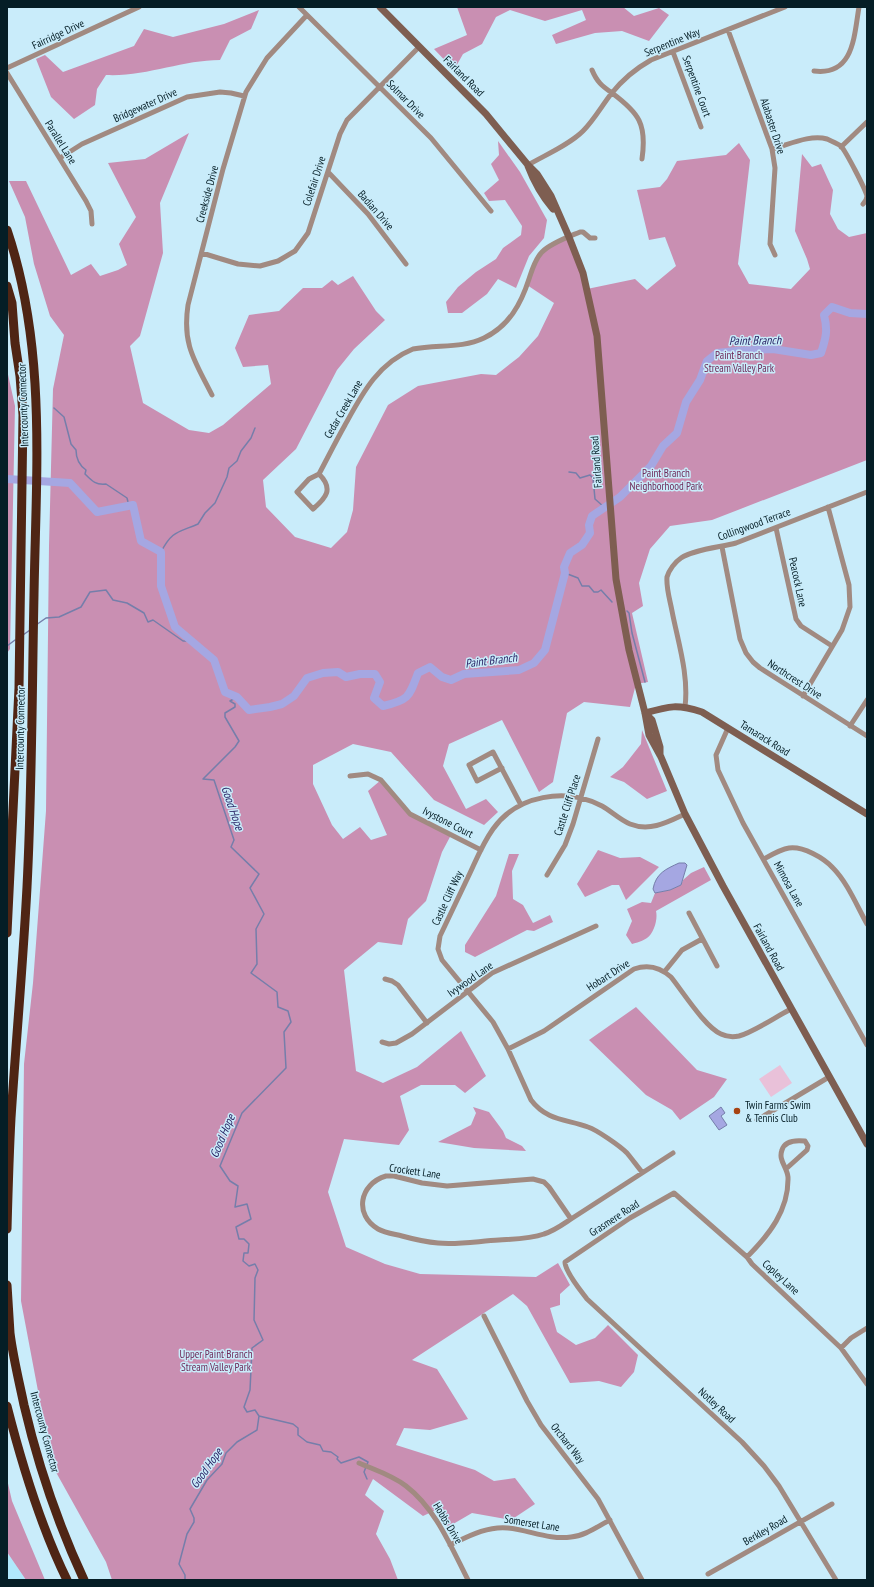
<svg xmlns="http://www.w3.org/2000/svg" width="874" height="1587" viewBox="0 0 874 1587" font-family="'PT Sans Narrow',sans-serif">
<rect width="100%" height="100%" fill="#c9ecfa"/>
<!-- built -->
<path fill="#b0e8fc" d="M7,1552l4,6 15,22h-19z"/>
<!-- green -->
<path fill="#e9c1d9" d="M780,1065l12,18 -21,14 -12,-18z"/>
<!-- forest -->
<path fill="#c98fb2" d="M457,7h166l11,9 25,-8 10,7 -20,26 -27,-10 -27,2 -39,11 -4,-9 34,-15 -4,-10 -37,11 -35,-11 -14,7 -14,27 -19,10 -9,16 -20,-21 33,-14z
M259,10l-8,19 -21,11 -10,20c-38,0 -75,17 -114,15l-9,14 -2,16 -21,14 -23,-22 -15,-38 9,-4 18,17 71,-26 10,-17 29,8 51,-13z
M189,133l-29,70 3,50 -23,83 -10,10 13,57 46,27 20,3 14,-8 48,-41 -3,-19 -25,2 -8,-19 14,-33 30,-4 24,-23h19l10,-8 6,5 15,-9 23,35 9,9 -31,29 -17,21 -41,79 -33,31 3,27 29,30 36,11 16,-16 6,-22 3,-43 32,-62 30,-19 63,-12 15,1 23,-18 19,-21 16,-33 -27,-18 14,-33 28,-15 18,52 48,-10 12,11 29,-24 -11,-29 -16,3 -12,-50 23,-3 7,-8 10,-18 49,-6 13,-12 11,17 -12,104 11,20 42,5 19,-20 -3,-10 -12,-28 7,-77 10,13 9,-3 12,26 -3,24 8,15 11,8 18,-4v227l-155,60 -42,6 -20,23 -11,34 4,23 -11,7 16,69 -12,2 -6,23 -46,-5 -17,11 -14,69 -14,10 -37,-72 -53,24 -6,22 23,43 20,-10 12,13 -14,13 -50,-25 -43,-48 -38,-8 -40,21v19l19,41 11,14 17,-12 11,13 16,-5 -19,-44 13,-11 29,34 41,21 -9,17 -16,49 -18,18 -6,26 -24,-3 -34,28 12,101 27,12 34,-16 44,-36 25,45 -21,17 -10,-8h-34l-21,11 9,34 -10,15 -55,-6 -16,53 18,55 39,17 35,10 116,3 22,-14 12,22 -10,9v11l-10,3 7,24 19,13 19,-7 13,-13 30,30 -4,17 -13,15 -22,-6 -29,2 -43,-77 -14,-12 -101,66 25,9 31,50 -38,11 -26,-2 -8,17 79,25 19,11 21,-3 20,26 -24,16 -39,-7 -24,14 -10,-18 -15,7 -50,-37 -8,16 19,16 -8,23 14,25 8,21h-286l-6,-18 -54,-97 -31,-164 3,-237 9,-81 13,-172 3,-265 4,-157 11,-54 -14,-19 -16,-52 -9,-47 -16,-36h17l45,94 20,-11 9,12 18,-6 9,-5 -8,-21 17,-27 -28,-54 37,-4z
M498,141l22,31 27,48 -3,18 -15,18 -13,32 -18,-9 -11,15 -25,19h-14l-2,-11 12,-15 18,-15 20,-13 7,-11 18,-13 1,-9 -17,-26 -16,1 -5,-8 15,-13 -8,-16 8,-9z
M7,370l8,36 -5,243 -3,4z
M642,730l25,61 -20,8 -23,-17 -14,-5 13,-10 18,-23z
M598,850l22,8 20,-1 19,10 -33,33 -7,-15h-7l-27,12 -8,-13z
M509,854h10l-7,17 1,28 10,6 10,18 17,-8 3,7 -19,9 -7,-1 -52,27 -10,-5v-7l31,-49z
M704,867l7,13 -55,31c2,8 -2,22 -9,27 -4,3 -11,5 -15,6l-6,-9 6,-14 -5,-12 15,-7 9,1 4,-10 15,-3 11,-5 2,-5 8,-7z
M636,1007l61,63 30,9 -13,18 -34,23 -8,-10 -26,-15 -57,-55z
M473,1107l16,5 14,19 3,7 16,8 4,5 -52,-3 -36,-6 33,-17 5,-12z
M7,1479l5,22 33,79h-19l-19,-28z"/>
<!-- water -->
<path fill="#a5a7e2" stroke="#757eaa" d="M679,863h6l2,2 -6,20 -11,5 -15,3 -2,-4c3,-16 13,-20 26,-26z
M721,1107l4,6 -4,3 6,9 -8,5 -10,-14z"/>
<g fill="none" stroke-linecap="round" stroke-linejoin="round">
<!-- stream -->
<path stroke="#757eaa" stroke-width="1.5" d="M54,408l10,9 7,27 5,6c0,8 3,15 10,20l-1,4c8,8 11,11 21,10l21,14 2,8
M569,472l7,1 4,5 10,-3 3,3 2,21 9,8
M161,552c11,-21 16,-19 37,-28l7,-11 10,-10 12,-26 2,-9 8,-7 4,-10 10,-13 4,-10
M565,573l13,5 4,8h7l5,6h4l3,-2 11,12
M627,611l2,2 3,20 13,49
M36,625l10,-7 13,-1 22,-10 9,-15 16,-2 7,10 14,3 17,10 4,9 5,-2 30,21h9
M23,635l7,-5
M7,646l8,-6
M259,1416l34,8 5,4v7l9,7 13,3 3,6 8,1 7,5 -1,2 4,4 18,-6 9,5 -4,10 3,7
M185,1580v-5l-6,-11 8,-30 7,-12v-4l-4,-9 17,-29 15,-16 4,-11 11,-11 20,-12 2,-14 -4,-6 -8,2 -3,-5 6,-17 2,-42 11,-8 -9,-20 1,-42 3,-8 -3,-6 -6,2 -6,-5 1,-8h4l1,-9 -5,-5h-5l-3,-12 15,-8 -4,-15 -12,3 3,-21 -8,-5 -10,-15 22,-53 44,-45 -2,-36 7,-10 -3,-11 -10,-4 -1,-15 -26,-19 6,-9 -1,-35 8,-15 -14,-26 9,-14 -28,-27 3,-7 -20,-60 -11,-1 32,-32 4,-6 -14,-24v-4l10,-6v-3l-5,-3 7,-4"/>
<!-- river -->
<path stroke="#a5a7e2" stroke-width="8" d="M7,479l63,4 27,29 36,-7 8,36 20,11v34l14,41 39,33 11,32 12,5 12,13 21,-3 12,-3 12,-8 13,-18 16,-5 15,-1 8,5 14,-3h15l5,8 -6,16 9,8c26,-6 26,-9 35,-33l12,-6 12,10 9,3 13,-6 55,-4 15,-7 11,-13 20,-77 -1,-6 6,-14 12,-8 8,-12 -1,-8 3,-9 28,-19 31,-31 12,-20 14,-13 9,-31 14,-22 7,-19 10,-8 19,-2 37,-2 38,6 10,-2c5,-15 7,-23 3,-38l8,-8 18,6 17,1"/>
<!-- street -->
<path stroke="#a18a81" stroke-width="5" d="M299,7l132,131 60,73
M728,30l44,119 3,19 -5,76 5,11
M673,52l28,75
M7,68l132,-61
M592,70c5,12 10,16 20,23 27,20 35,31 30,66
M814,71c40,5 40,-35 45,-64
M7,73l79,128 5,10 1,13
M841,147l26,-25
M772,149c16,-4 38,-15 55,-10 4,2 10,4 14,7 5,6 24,42 26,50 0,4 -2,6 -4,8
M60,158l22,-14 105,-47 33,-5 11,1 13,3
M528,165c17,-10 41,-20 55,-34 11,-11 18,-24 28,-37 11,-14 24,-25 40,-34l134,-53
M328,172l40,42 38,50
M202,253l36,11 22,2 18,-5 17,-10 13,-18 32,-99 7,-14 72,-73
M212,395c-17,-34 -30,-50 -24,-90l35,-136 23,-77 21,-34 40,-43
M319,474c15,15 7,24 -6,35l-16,-17 12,-13 10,-5c9,-17 17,-33 26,-49 17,-31 33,-62 68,-76 24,-5 48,0 71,-11 25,-12 37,-34 45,-59 3,-9 6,-20 13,-27 9,-9 26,-15 38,-20h3l7,6h5
M776,528l20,91 5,7 31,20
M722,547l18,92 6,14 7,9 7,6 107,68
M803,696l39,-66 8,-23 -1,-22 -21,-78
M685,707c4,-32 -7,-65 -13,-96 -2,-11 -6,-23 -5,-34 2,-7 8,-15 14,-19 11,-8 40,-11 55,-15l131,-51
M850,726l17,-26
M728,728l-12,27 2,15 25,53 124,222
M502,768l-25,13 -8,-16 24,-13 28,53
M350,776l18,-2 13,6 29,34 71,36
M764,859c7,-4 17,-10 25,-11 14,-2 35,10 44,20 14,14 24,38 34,56
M547,875l18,-30 8,-21 25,-85
M689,913l28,53
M665,971l17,-21 20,-11
M385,979l7,2 6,4 29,38
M382,1042l7,2 7,-1 16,-9 80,-61 104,-47
M508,1049l36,-18 90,-62c14,-5 26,-2 37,8 12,15 34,50 50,57 6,3 13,3 18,2 15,-4 38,-20 52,-27
M757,1120l72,-43
M642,1172c-5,-6 -10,-13 -15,-19 -7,-7 -30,-23 -39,-26 -22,-8 -41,-6 -57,-27l-23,-51 -15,-27 -51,-62 -4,-11 2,-13c10,-21 20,-42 30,-63 7,-15 13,-30 23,-44 24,-34 73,-42 109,-23 9,5 18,14 28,18 20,8 38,-2 55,-10
M386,1176h8l28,7 25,3 86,-7 11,3 5,5 22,32c-9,6 -17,12 -27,15 -14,5 -30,5 -45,6 -20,1 -41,5 -61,3 -13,-1 -25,-4 -36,-7 -8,-2 -17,-3 -24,-7 -24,-14 -19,-45 8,-53z
M571,1219l102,-66
M747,1257c22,-22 42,-47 41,-80 -1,-10 -10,-17 -6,-27 3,-10 14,-10 23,-9l3,5 -1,4 -20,18
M484,1316l43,85 14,24 57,74 44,81
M841,1348l10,-10 16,-10
M359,1463c16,7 33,12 47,23 30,23 45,61 62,94
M450,1545c19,-9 37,-19 58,-17 21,2 41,12 63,9 14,-1 27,-11 39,-17
M708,1574l124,-70
M836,1580l-57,-94 -15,-20 -22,-24 -155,-143c-6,-8 -22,-27 -22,-37l65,-44 44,-25 73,64 5,7 89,84 26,36"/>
<!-- secondary -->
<path stroke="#7e5e51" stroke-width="7" d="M380,7l106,107 42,51 9,9 14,22 18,41 14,36 14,63 19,243 13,71 16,63 4,22 12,22 24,57 38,72 144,258
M528,166c6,16 14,30 25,43
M645,713c25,-7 32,-9 57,-1l165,102
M645,713l7,7 8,27v8"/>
<!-- highway -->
<path stroke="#4f2514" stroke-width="9" d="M7,230c40,118 29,242 27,365 -2,97 -2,195 -7,292 -4,77 -11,154 -16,231 -2,37 -3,74 -4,111
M7,286l5,17 3,40 5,33 3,39 -4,273 -12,245
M7,1285c1,16 2,32 3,48 3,24 9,48 14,72 14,60 34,119 60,175
M7,1406c15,59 33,119 60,174"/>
</g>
<!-- markers -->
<circle fill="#a74312" stroke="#c9ecfa" stroke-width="1.5" cx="737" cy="1111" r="4"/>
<g text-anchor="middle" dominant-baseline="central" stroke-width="3" stroke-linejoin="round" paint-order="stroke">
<!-- street labels -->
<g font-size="11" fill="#051e26" stroke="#c9ecfa">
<text transform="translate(58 34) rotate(-25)">Fairridge Drive</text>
<text transform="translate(672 42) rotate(-22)">Serpentine Way</text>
<text transform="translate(464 76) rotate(45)">Fairland Road</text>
<text transform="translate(697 86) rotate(70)">Serpentine Court</text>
<text transform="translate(406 99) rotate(45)">Solmar Drive</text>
<text transform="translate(145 105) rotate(-24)">Bridgewater Drive</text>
<text transform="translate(773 126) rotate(72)">Alabaster Drive</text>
<text transform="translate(61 142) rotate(58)">Parallel Lane</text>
<text transform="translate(314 181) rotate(-72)">Colefair Drive</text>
<text transform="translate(207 194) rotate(-75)">Creekside Drive</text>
<text transform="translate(376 210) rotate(49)">Badian Drive</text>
<text transform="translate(23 405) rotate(-92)">Intercounty Connector</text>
<text transform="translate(343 409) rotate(-60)">Cedar Creek Lane</text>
<text transform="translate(596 462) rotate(-94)">Fairland Road</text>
<text transform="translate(754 524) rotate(-20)">Collingwood Terrace</text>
<text transform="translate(798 582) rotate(78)">Peacock Lane</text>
<text transform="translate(795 679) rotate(33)">Northcrest Drive</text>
<text transform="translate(20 728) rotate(-89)">Intercounty Connector</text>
<text transform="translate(765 738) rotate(32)">Tamarack Road</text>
<text transform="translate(567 805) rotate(-72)">Castle Cliff Place</text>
<text transform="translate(448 822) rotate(27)">Ivystone Court</text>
<text transform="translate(789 884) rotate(61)">Mimosa Lane</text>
<text transform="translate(447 898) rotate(-65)">Castle Cliff Way</text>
<text transform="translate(769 947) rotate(61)">Fairland Road</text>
<text transform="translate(608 975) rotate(-33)">Hobart Drive</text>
<text transform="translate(470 979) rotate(-35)">Ivywood Lane</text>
<text transform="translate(415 1171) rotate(8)">Crockett Lane</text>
<text transform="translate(614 1218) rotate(-33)">Grasmere Road</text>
<text transform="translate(781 1277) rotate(42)">Copley Lane</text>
<text transform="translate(717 1405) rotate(43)">Notley Road</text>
<text transform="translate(45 1432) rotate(75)">Intercounty Connector</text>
<text transform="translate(568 1443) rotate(52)">Orchard Way</text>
<text transform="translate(448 1523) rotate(59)">Hobbs Drive</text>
<text transform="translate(532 1523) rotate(9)">Somerset Lane</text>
<text transform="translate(765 1530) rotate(-30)">Berkley Road</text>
</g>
<!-- park labels -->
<g font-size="11" fill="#6f2a59" stroke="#c9ecfa">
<text x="739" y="355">Paint Branch<tspan x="739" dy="13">Stream Valley Park</tspan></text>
<text x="666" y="473">Paint Branch<tspan x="666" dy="13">Neighborhood Park</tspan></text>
<text x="216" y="1354">Upper Paint Branch<tspan x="216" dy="13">Stream Valley Park</tspan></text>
</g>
<!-- poi labels -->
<g font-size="11" fill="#051e26" stroke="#c9ecfa" text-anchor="start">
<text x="745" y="1105">Twin Farms Swim<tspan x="745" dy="13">&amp; Tennis Club</tspan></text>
</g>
<!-- water labels -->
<g font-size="12" font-style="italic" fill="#261e61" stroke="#c9ecfa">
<text transform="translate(755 340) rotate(-1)">Paint Branch</text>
<text transform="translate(491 660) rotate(-7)">Paint Branch</text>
<text transform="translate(233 808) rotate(71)">Good Hope</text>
<text transform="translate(222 1136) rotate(-67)">Good Hope</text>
<text transform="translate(206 1468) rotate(-55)">Good Hope</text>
</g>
</g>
<!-- border -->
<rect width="874" height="1587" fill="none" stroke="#051e26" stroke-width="16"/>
</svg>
